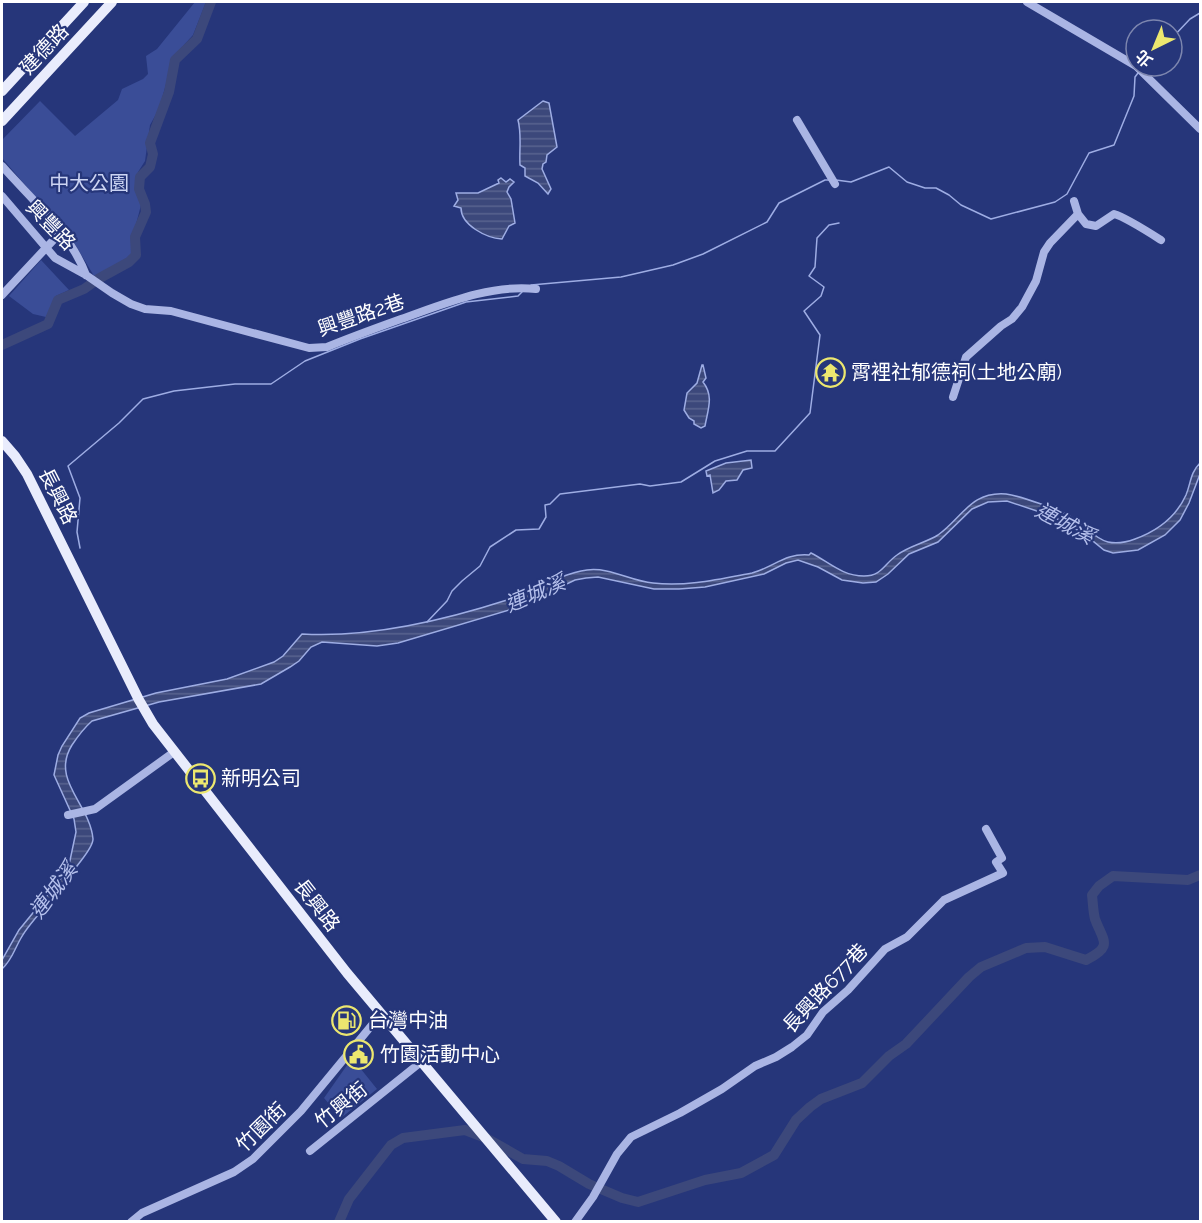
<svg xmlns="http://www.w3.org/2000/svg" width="1202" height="1223" viewBox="0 0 1202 1223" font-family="Raleway,'Noto Sans TC',sans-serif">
<defs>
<pattern id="water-rules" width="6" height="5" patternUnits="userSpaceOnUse" patternTransform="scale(1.5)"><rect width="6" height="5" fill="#3c487b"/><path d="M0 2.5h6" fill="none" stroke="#59638f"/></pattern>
</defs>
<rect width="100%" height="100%" fill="#26367a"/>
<!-- green -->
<path fill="#3a4d97" d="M195,2h11l-13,33 -19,21 -15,53 -9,16 -5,36 -7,11 -1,20 4,13 -9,35 1,16 -39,20 -21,-35 -71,-83v-18l38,-39 35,35 43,-36 4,-11 21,-10 5,-5 -2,-18 11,-7z
M41,260l28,30 -13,6 -10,21 -13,-3 -24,-18z
M352,1058l25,31 -36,29 -17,-20z"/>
<!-- water -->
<path fill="url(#water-rules)" stroke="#9eade4" stroke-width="1.5" d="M543,101l6,2 8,44 -10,8 -1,7 -3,2 -1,5 9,20 -3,5 -10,-11 -13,-7v-8l-5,-3c-1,-15 2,-30 -2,-45z
M501,178l5,4 4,-3 4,3 -5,5 -2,5 4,7 4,24 -6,3 -7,13c-16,-1 -41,-14 -41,-31l-7,-2 4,-6 -2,-7h22l21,-10 -1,-3z
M702,365h1l3,13 -3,4c11,14 5,27 2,44l-4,2 -7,-4v-3l-5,-3 -5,-8 3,-17 10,-10z
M751,460l1,8 -9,2 -6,10 -11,1 -7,9 -6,3 -3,-18 -3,1 -1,-5 20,-8z
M1200,463v11l-11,29 -9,17 -15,15 -27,15 -25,3 -9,-3 -21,-17 -31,-17 -45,-15 -19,1 -16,7 -34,33 -29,12 -21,20 -12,8 -13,1 -21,-3 -24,-13 -20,-7 -12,3 -22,11 -59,13 -26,2h-25l-56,-12 -12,1 -11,2 -59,28 -118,35 -21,3 -55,-4 -11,5 -12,14 -9,6 -29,17 -102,18 -67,19c-8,7 -14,15 -20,24 -22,35 18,59 21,94 0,8 -11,20 -16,27 -14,27 -41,46 -56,72 -7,12 -9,22 -19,31v-9l17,-30 49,-60 8,-38 -2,-13 -20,-44 4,-20 4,-9 18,-28 9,-5 67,-20 71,-14 47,-17 9,-6 19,-22c68,4 140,-13 205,-34 27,-9 52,-26 80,-30 23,-3 43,11 66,13 33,4 67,-4 99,-10 22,-6 33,-20 57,-18l2,-2c18,9 31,23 53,23 18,0 20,-12 33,-21 12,-9 28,-12 41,-20 24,-17 33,-44 68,-41 14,2 52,15 65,23 12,7 24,22 37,25 9,2 19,0 27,-3 22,-8 41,-22 51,-44 5,-12 4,-22 14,-32z"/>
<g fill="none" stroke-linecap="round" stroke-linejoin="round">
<!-- stream -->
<path stroke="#9eade4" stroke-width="1.5" d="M1172,38l18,-19 10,-6
M836,180l15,2 38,-15 18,15 18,6h11l13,7 12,10 30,14 64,-17 12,-8 22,-41 25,-8 20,-49 1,-19 3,-4
M531,285l90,-8 52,-12 30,-11 64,-32 12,-19 46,-23h4
M80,548l-3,-16 3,-34 -12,-32 51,-43 24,-24 31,-8 61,-7h36l34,-23 55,-22 106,-37 52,-6 4,-4
M427,622l20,-21 5,-10 10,-10 18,-15 10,-19 26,-17 23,-1 7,-12 -1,-12 5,-1 10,-10 80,-10 10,2 31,-4 34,-21 32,-10h28l35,-38 10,-78 -16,-24 17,-15 3,-9 -15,-11 6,-9 2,-29 12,-13 10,-2"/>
<!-- river -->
<path stroke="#3c487b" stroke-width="10" d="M2,345l46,-21 10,-24 26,-11 14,-10 31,-17 7,-7 -1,-18 11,-25 -1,-8 -6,-15 1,-12 10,-10 3,-13 -3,-11 19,-51 6,-32 22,-21 14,-37
M339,1222l10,-23 42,-54 12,-7 62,-8 21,8 37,21 24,2 12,5 30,18 33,14 16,4 67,-22 36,-7 33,-18 22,-35 14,-13 11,-8 41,-16 27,-27 17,-12 63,-67 12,-10 45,-19 19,-1 41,13c28,-14 17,-19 9,-41 -2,-8 -2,-16 -3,-24l7,-9 14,-10 75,4 12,-5"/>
<!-- minor -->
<path stroke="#aab5e4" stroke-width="8" d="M1027,2l109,64 64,63
M797,120l38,64
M2,166c29,33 68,66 84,109
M2,196l53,62 31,17 26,18 19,11 14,5 26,2 138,37 18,-1c24,-10 49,-19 74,-28 43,-15 89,-35 135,-30
M1074,201l4,13 8,10 10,2 18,-12c11,3 36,19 47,26
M2,295l58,-62
M953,397l13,-40 35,-31 11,-7 10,-12 14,-26 8,-29 6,-9 28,-29
M68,815l27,-6 79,-57
M310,1151l111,-89
M131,1222l11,-9 92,-41 19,-13 48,-48 80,-97
M575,1222l18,-25 24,-43 14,-17 49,-24 42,-24 33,-23 21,-9 16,-10 15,-12 16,-23 25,-22 37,-41 22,-12 37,-37 59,-27 -7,-11 6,-4 -16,-29"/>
<!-- major -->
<path stroke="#e9ecfc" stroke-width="10" d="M2,91l82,-89
M2,121l110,-119
M2,441l13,15 12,18 112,226 14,24 194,249 209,249"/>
</g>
<!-- icons -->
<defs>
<symbol id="temple-ring" viewBox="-11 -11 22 22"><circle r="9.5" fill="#26367a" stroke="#ece76f" stroke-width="1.5"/><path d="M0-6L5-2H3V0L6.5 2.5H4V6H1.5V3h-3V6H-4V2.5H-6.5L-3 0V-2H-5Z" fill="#ece76f"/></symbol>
<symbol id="bus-ring" viewBox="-11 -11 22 22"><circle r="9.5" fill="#26367a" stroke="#ece76f" stroke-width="1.5"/><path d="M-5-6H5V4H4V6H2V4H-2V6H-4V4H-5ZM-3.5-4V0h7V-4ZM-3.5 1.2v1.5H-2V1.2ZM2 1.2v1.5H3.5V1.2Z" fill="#ece76f"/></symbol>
<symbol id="fuel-ring" viewBox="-11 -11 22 22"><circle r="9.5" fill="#26367a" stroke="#ece76f" stroke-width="1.5"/><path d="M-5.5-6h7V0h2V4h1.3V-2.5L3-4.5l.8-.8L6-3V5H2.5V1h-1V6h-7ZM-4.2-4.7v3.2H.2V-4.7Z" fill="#ece76f"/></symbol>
<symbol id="civic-ring" viewBox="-11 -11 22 22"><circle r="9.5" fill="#26367a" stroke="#ece76f" stroke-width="1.5"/><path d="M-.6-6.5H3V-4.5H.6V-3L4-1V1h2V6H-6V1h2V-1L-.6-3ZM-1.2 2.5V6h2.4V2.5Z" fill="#ece76f"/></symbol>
</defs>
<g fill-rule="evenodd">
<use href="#temple-ring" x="814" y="356" width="33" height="33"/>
<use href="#bus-ring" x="184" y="762" width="33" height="33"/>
<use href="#fuel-ring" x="330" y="1004" width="33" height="33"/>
<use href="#civic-ring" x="342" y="1038" width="33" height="33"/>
</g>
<g text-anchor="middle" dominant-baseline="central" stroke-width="4.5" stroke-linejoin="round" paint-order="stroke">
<!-- street labels -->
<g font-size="20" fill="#fff" stroke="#26367a">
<text transform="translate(44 49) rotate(-47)">建德路</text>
<text transform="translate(51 225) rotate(46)">興豐路</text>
<text transform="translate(361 315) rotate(-19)">興豐路2巷</text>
<text transform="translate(58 496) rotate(63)">長興路</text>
<text transform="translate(317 905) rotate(52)">長興路</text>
<text transform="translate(825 988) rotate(-47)">長興路677巷</text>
<text transform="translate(341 1105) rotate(-39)">竹興街</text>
<text transform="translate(261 1127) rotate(-44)">竹園街</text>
</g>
<!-- park labels -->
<g font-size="20" fill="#ccd4f3" stroke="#26367a">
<text x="89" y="183">中大公園</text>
</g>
<!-- poi labels -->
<g font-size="20" fill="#fff" stroke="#26367a" text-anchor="start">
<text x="851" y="372">霄裡社郁德祠(土地公廟)</text>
<text x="221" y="778">新明公司</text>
<text x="368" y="1020">台灣中油</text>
<text x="380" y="1054">竹園活動中心</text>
</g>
<!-- water labels -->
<g font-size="21" font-style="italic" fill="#b5c0ec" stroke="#26367a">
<text transform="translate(1065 523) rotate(28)">連城溪</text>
<text transform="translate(535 593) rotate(-23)">連城溪</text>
<text transform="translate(53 890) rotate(-53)">連城溪</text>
</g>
</g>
<!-- border -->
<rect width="1202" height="1223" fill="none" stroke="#ffffff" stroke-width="6"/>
<!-- north arrow -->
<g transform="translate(1154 48) rotate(223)"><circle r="28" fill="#26367a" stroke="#7d86af" stroke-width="1.5"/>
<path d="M0-4.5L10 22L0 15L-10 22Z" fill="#ece76f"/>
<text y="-9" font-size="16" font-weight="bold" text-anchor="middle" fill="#ffffff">北</text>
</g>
</svg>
